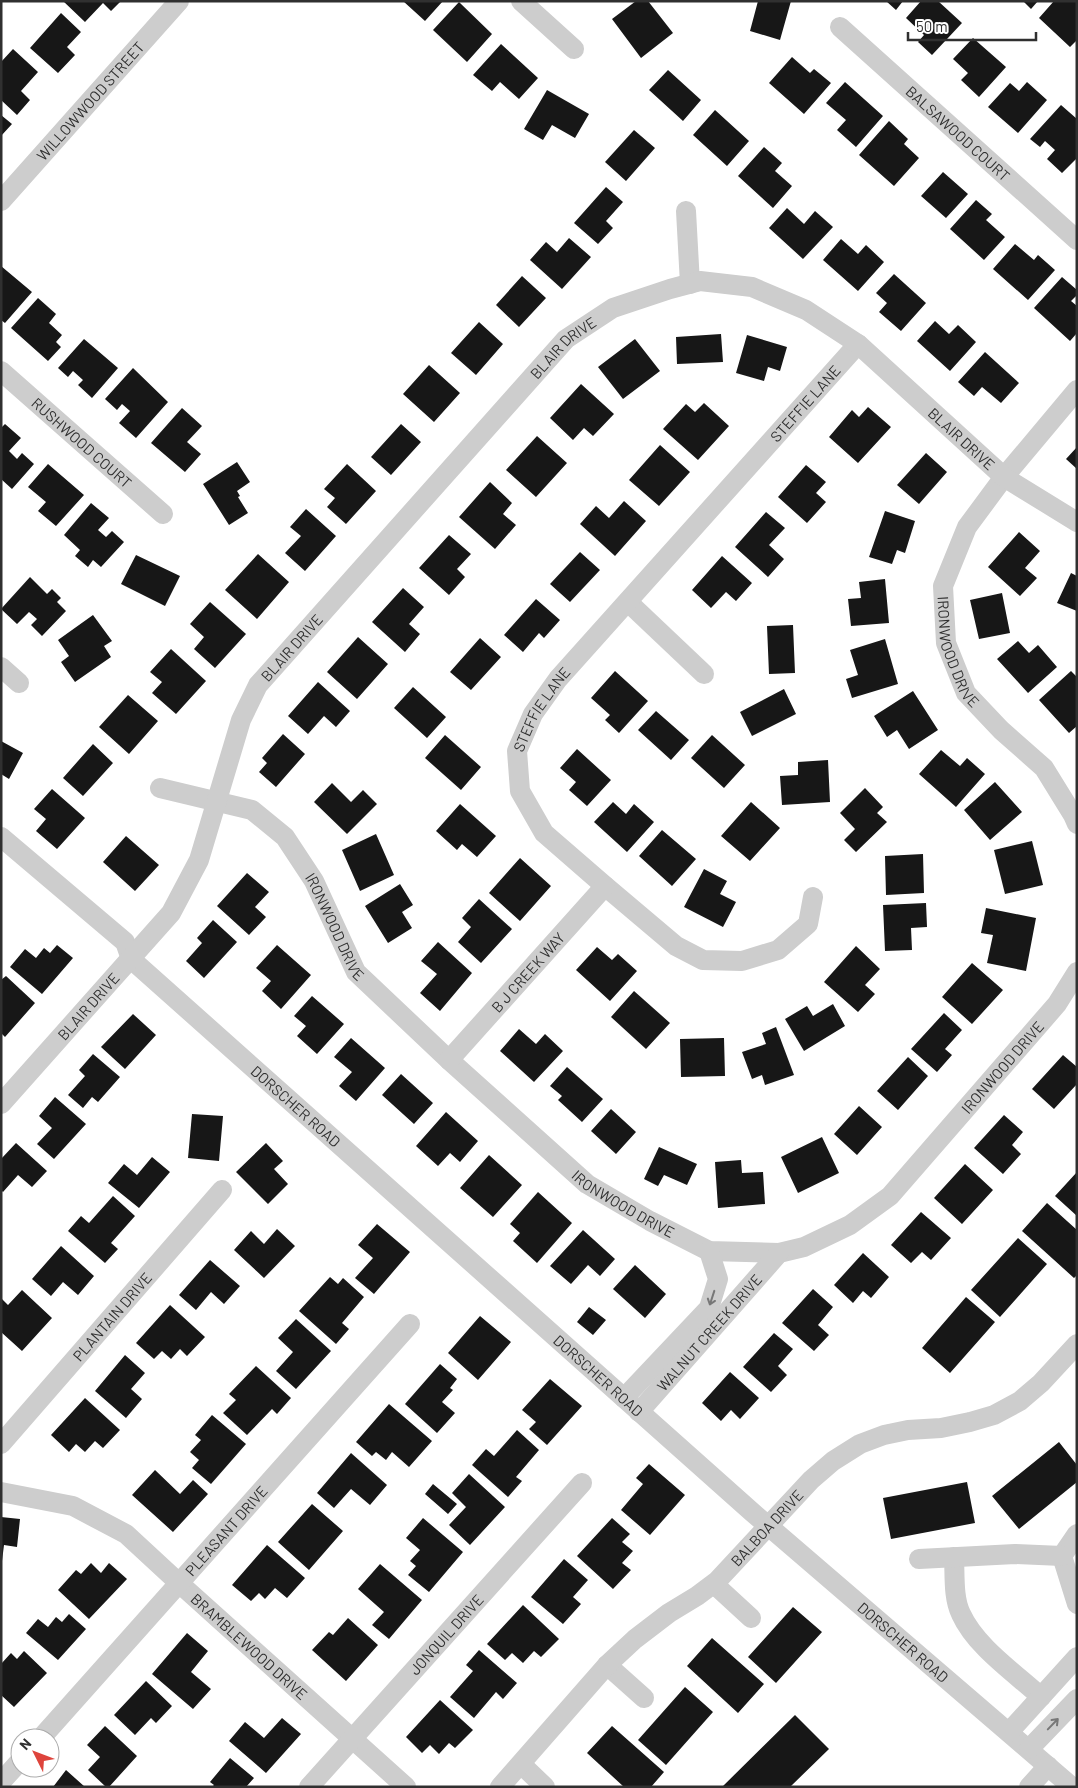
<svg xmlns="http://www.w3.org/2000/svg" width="1078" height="1788" viewBox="0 0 1078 1788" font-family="Barlow,sans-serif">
<rect width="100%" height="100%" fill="#fff"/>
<!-- building -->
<path fill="#171717" d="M63,1h58l-10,10 -8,-8 -18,19z
M403,1h40l-18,20z
M636,1h12l25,32 -32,25 -29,-39z
M758,1h33l-11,39 -30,-9z
M886,1h17l-7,9z
M921,1h17l24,22 -30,32 -14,-13 6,-7 -18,-17z
M1023,1h15l-7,8z
M1054,1h23v39l-7,7 -31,-29z
M459,2l33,32 -25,28 -34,-32z
M61,13l20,19 -14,15 8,8 -17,18 -28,-25z
M973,38l33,29 -27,30 -18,-17 7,-7 -15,-14z
M501,44l37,34 -19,21 -19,-17 -8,9 -19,-16z
M13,49l25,23 -17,19 9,9 -13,15 -16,-15v-38z
M792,57l18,16 4,-4 17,14 -27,31 -35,-31z
M668,70l33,30 -18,21 -34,-31z
M845,82l38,34 -27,31 -19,-17 9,-10 -20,-17z
M1027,82l20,18 -29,33 -30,-26 22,-24 9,8z
M547,90l42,24 -14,24 -23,-13 -9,15 -19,-11z
M1061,105l16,14v39l-15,15 -15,-14 8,-9 -10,-9 -5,6 -10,-8z
M715,110l34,31 -22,25 -34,-31z
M1,115l11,9 -11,12z
M889,121l19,18 -4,5 15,14 -25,28 -35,-31z
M634,130l21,18 -29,33 -21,-19z
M764,147l18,16 -7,8 17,15 -19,22 -35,-32z
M943,172l25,22 -22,24 -25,-22z
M606,187l17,15 -17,19 7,7 -15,16 -24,-21z
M976,200l16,14 -6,6 19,17 -21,23 -34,-31z
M787,208l17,16 11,-13 18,16 -30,32 -34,-31z
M569,238l22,19 -29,32 -32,-29 16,-18 11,10z
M841,239l17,15 8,-9 18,17 -26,29 -35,-31z
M1015,244l19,16 4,-5 17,15 -27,30 -35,-31z
M1,266l31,26 -27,31 -4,-3z
M894,274l32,29 -25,28 -22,-19 8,-9 -11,-10z
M522,276l24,22 -27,29 -23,-22z
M1062,277l15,13v5l-6,6 6,5v27l-7,8 -36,-33z
M38,298l18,16 -7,9 13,12 -6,7 5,5 -13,14 -37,-33z
M935,321l14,13 9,-9 18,17 -26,29 -33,-30z
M479,322l24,22 -27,31 -25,-22z
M721,334l2,28 -46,2 -1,-27z
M747,335l40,12 -7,24 -12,-4 -4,14 -28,-8z
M84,339l34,29 -26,30 -14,-13 5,-5 -10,-9 -5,6 -10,-9z
M635,339l25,32 -37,28 -25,-32z
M985,352l34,31 -18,20 -19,-16 -8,9 -16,-14z
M429,365l31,28 -26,29 -31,-28z
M133,368l35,34 -32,36 -17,-15 11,-12 -8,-7 -5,6 -12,-11z
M581,384l33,30 -21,22 -9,-8 -11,12 -23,-22z
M704,403l25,23 -31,34 -35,-31 23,-25 9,8z
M868,407l23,20 -33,36 -29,-26 23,-27 7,7z
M182,408l20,18 -15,16 14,12 -16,18 -34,-29z
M5,424l16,14 -12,13 8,8 5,-6 12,11 -22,25 -11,-10v-51z
M401,424l20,18 -30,33 -20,-18z
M537,436l30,27 -31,34 -30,-27z
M660,445l30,27 -31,34 -30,-26z
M1077,447v22l-11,-10z
M926,453l21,19 -28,32 -22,-19z
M237,462l13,20 -13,9 3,5 -2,1 10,16 -19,12 -26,-41z
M48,464l36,31 -28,31 -18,-15 8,-9 -18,-15z
M347,464l29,27 -30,33 -19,-17 8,-9 -11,-9z
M806,465l20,17 -10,11 10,9 -19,21 -29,-26z
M490,482l22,21 -9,11 13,11 -21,24 -36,-32z
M624,501l22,20 -31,35 -35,-32 16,-18 13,12z
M91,503l18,15 -11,12 8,7 6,-6 12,11 -23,25 -8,-7 -5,7 -13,-11 5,-6 -16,-15z
M306,509l30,27 -31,35 -20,-18 16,-17 -11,-9z
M885,511l30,10 -10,32 -8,-3 -5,14 -23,-7z
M766,512l19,16 -16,17 15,14 -16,18 -33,-30z
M1019,532l21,19 -15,17 12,10 -17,18 -32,-29z
M449,535l22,19 -14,15 8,8 -16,18 -30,-27z
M580,552l20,18 -30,32 -20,-18z
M258,554l31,28 -32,37 -32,-29z
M136,555l44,21 -15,30 -44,-22z
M722,556l30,27 -16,18 -10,-9 -15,16 -19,-18z
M1071,573l6,3v35l-20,-8z
M30,577l17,17 5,-5 9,9 -4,4 9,9 -24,25 -11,-11 6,-6 -8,-7 -12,12 -16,-15z
M885,579l4,44 -38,3 -3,-27 13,-1 -2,-16z
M403,588l21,19 -15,17 11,10 -15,18 -33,-30z
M1002,593l8,40 -31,6 -9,-39z
M536,599l24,21 -16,18 -5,-5 -16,19 -19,-17z
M210,602l36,32 -31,34 -21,-19 10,-12 -14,-13z
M93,615l19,26 -8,5 7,11 -36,25 -14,-20 8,-6 -11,-16z
M793,625l2,48 -26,1 -2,-48z
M358,637l30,27 -31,35 -30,-27z
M480,638l21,19 -30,33 -21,-18z
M885,639l13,45 -46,14 -6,-19 12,-4 -8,-25z
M1018,641l11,12 9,-8 19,22 -29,26 -31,-34z
M171,649l35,32 -30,33 -24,-21 10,-11 -12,-10z
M615,671l33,30 -29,32 -14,-13 5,-5 -19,-17z
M1071,671l6,6v49l-8,7 -30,-33z
M318,682l32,29 -14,16 -12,-11 -16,18 -20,-18z
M413,687l33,30 -19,21 -33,-30z
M784,689l12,25 -44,22 -12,-24z
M913,691l25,39 -29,19 -12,-19 -10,7 -13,-21z
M128,695l30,26 -29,33 -30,-27z
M656,711l33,29 -18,20 -33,-30z
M283,734l22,20 -29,33 -17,-15 8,-9 -5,-5z
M445,735l36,32 -20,23 -36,-32z
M712,735l33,30 -21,23 -33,-30z
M1,741l22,12 -14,26 -8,-5z
M93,744l20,19 -30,33 -20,-18z
M577,749l34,31 -24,26 -18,-16 7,-8 -16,-14z
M941,750l19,16 7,-8 18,16 -29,33 -37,-33z
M828,760l2,42 -48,3 -2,-29 18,-1v-13z
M995,782l27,30 -32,28 -26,-30z
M332,783l19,19 12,-12 14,14 -30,30 -33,-32z
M865,788l18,19 -6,6 10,9 -31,30 -12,-12 11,-11 -15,-16z
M52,789l33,29 -28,31 -21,-18 10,-12 -12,-10z
M613,802l13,12 8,-10 20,18 -27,30 -33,-30z
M751,802l29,26 -30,33 -29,-25z
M460,804l36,32 -19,21 -15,-13 -5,6 -21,-19z
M662,830l34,29 -24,27 -33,-30z
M376,834l18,41 -34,16 -18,-41z
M126,836l33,29 -24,26 -32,-29z
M1032,841l11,44 -38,9 -11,-44z
M923,854l1,39 -38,2 -1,-39z
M520,858l31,28 -31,35 -31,-28z
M704,869l23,12 -7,13 16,8 -13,25 -39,-20z
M247,873l22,19 -14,15 11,10 -17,18 -32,-29z
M400,884l13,21 -11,7 10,16 -24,15 -23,-37z
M479,899l33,30 -31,34 -23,-21 13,-15 -9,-9z
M926,903l1,24 -16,1 1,22 -27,1 -2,-46z
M986,908l50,10 -10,53 -39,-8 6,-28 -12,-2z
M213,920l24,22 -33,36 -18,-17 16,-18 -5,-5z
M438,942l34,31 -32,38 -20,-18 17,-19 -16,-13z
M57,945l16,13 -31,36 -32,-27 15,-18 11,9 8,-10 6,5z
M277,945l34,30 -30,34 -19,-18 9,-10 -15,-13z
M856,946l24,23 -15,16 10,9 -17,18 -34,-30z
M597,947l15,13 6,-6 19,17 -27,30 -34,-31z
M972,963l31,27 -31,34 -30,-27z
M6,976l29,27 -30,34 -4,-4v-53z
M634,991l36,32 -24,26 -35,-32z
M312,996l32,28 -27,30 -20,-18 9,-10 -12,-10z
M833,1004l12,22 -41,25 -19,-32 22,-13 6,10z
M944,1013l18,17 -17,19 7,6 -15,17 -26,-23z
M133,1014l23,21 -31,34 -24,-22z
M776,1027l18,48 -29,10 -3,-10 -10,4 -10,-27 24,-8 -4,-11z
M519,1029l17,15 9,-10 18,17 -29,31 -34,-31z
M351,1038l34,30 -29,33 -17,-15 13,-14 -18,-15z
M724,1038l1,38 -44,1 -1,-38z
M93,1054l27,23 -22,25 -6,-5 -9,11 -15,-13 17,-19 -6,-6z
M1063,1055l14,12v17l-23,25 -22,-20z
M908,1057l20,19 -30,34 -21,-19z
M567,1067l36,32 -21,23 -24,-22 4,-4 -12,-10z
M401,1074l32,29 -19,21 -32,-29z
M55,1097l31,27 -32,35 -17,-15 15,-16 -13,-12z
M859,1106l23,21 -25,28 -23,-21z
M611,1109l25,23 -20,22 -25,-23z
M446,1112l32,29 -18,21 -10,-9 -12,13 -22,-20z
M192,1114l31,2 -4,45 -31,-3z
M1004,1115l19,17 -11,13 9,9 -18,20 -29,-26z
M822,1137l17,36 -41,20 -17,-36z
M16,1143l31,28 -15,16 -14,-12 -15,17 -2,-2v-31z
M266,1143l17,18 -9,8 14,15 -20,20 -32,-32z
M659,1147l38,17 -10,21 -23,-10 -6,11 -14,-7z
M489,1155l33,30 -29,32 -33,-29z
M152,1157l18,15 -31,36 -31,-25 16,-19 13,11z
M741,1160l1,13 21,-1 2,32 -47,4 -3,-46z
M965,1164l28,26 -31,34 -28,-26z
M1077,1172v44l-22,-20z
M538,1192l34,31 -35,40 -24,-22 7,-8 -10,-9z
M113,1196l22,20 -24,27 7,6 -13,14 -37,-32 13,-15 8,7z
M1047,1203l30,27v45l-3,3 -52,-47z
M921,1212l30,26 -20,22 -9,-8 -11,11 -20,-18z
M377,1224l33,28 -36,42 -19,-16 18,-20 -15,-13z
M277,1229l18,17 -31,32 -30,-28 17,-19 13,13z
M583,1230l32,29 -15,17 -12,-11 -17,19 -21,-18z
M1018,1238l29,26 -47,53 -29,-27z
M61,1246l33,30 -16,19 -15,-13 -12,14 -19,-17z
M863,1253l26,24 -18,21 -8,-7 -10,12 -19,-18z
M210,1260l30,26 -16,18 -13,-12 -15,18 -17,-15z
M635,1265l31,29 -21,24 -32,-29z
M330,1277l8,7 5,-6 21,19 -22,26 7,6 -13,15 -37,-33z
M813,1289l20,18 -15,18 11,10 -15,16 -32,-28z
M22,1290l30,28 -30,33 -21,-19v-34l7,7z
M966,1297l29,25 -45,51 -28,-25z
M170,1305l35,32 -18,19 -7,-7 -9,10 -9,-8 -8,8 -18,-16z
M589,1307l17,13 -13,15 -16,-13z
M480,1316l31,26 -33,38 -30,-27z
M296,1319l35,32 -35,38 -20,-18 17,-19 -15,-14z
M774,1333l19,16 -15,17 9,9 -16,17 -28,-25z
M125,1355l20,18 -14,16 11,10 -16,19 -31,-27z
M440,1364l17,15 -7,9 3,2 -11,12 13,11 -18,20 -32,-29z
M256,1366l35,32 -14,16 -5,-5 -25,26 -24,-22 13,-13 -7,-6z
M730,1372l29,26 -19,21 -9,-9 -10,11 -19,-18z
M550,1379l32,27 -35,39 -18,-16 7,-7 -14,-12z
M85,1398l35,32 -17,18 -8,-7 -10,11 -9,-8 -7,8 -18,-17z
M389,1404l43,37 -23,26 -17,-15 -6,8 -10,-8 -4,4 -16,-14z
M212,1415l34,29 -35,40 -19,-16 7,-8 -9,-8 11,-12 -6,-5z
M517,1430l22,20 -23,27 6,4 -14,16 -36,-32 14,-16 8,7z
M1059,1442l18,23v17l-58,47 -27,-33z
M351,1453l36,32 -17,20 -19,-16 -17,19 -17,-15z
M649,1464l36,31 -35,40 -29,-25 22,-26 -7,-6z
M155,1470l25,24 13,-14 15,14 -35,38 -41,-37z
M469,1474l36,33 -35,38 -21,-20 17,-18 -14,-14z
M967,1482l8,41 -84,16 -8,-41z
M433,1484l24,20 -9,10 -23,-20z
M312,1504l31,27 -34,39 -31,-28z
M1,1517l19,2 -3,28 -13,-2 -2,16z
M423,1518l40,34 -34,40 -21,-17 8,-9 -6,-5 10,-11 -14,-12z
M612,1518l18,16 -8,8 11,9 -11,12 9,7 -18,19 -36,-33z
M267,1545l38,33 -18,20 -12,-10 -10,11 -6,-6 -8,8 -19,-16z
M564,1559l24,21 -15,17 8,7 -18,20 -32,-27z
M91,1563l10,10 8,-10 18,16 -38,40 -31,-29 18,-20 5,4z
M380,1564l42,36 -33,39 -17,-14 12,-13 -26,-23z
M523,1605l36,34 -18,18 -7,-6 -11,12 -11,-10 -7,7 -18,-16z
M793,1607l29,25 -46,51 -28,-26z
M69,1614l17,15 -28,31 -32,-27 12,-14 10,8 8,-10 6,5z
M348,1618l30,27 -32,36 -34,-31 17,-18 4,3z
M187,1633l21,18 -17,21 20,17 -18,20 -41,-35z
M712,1638l52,46 -26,29 -51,-47z
M479,1650l38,33 -14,16 -7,-7 -22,26 -24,-21 23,-26 -7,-6z
M24,1651l23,22 -33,34 -13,-12v-31l10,-11 6,6z
M146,1681l26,25 -16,17 -5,-5 -16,17 -21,-20z
M685,1687l28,25 -47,53 -28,-25z
M440,1700l33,30 -18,18 -6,-5 -10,11 -9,-9 -8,8 -16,-16z
M795,1715l34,34 -39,38h-68z
M282,1718l19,16 -35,39 -37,-32 16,-19 19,16z
M105,1726l32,30 -28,31h-3l-18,-17 12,-13 -13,-12z
M612,1726l52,46 -13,15h-27l-37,-34z
M230,1758l24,20 -8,9h-34l2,-2 -4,-3z
M66,1770l19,17h-32z"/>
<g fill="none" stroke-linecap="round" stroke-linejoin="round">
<!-- minor -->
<g stroke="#cdcdcd" stroke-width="20">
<path d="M521,1l53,48"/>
<path id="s1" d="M840,27l237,213"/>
<path id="s2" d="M1,201l178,-200"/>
<path d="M686,211l4,73"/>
<path id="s3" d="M1,371l162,143"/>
<path id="s4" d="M1077,390l-73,87 -37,50 -24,59 3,57 20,50 35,37 43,38 29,47 4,9"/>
<path d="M628,602l76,72"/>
<path d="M1,667l18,16"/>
<path id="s5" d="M160,788l92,22 33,27 29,44 42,91 93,88 138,124 63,37 59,30 70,2 25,-6 46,-22 40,-29 167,-192 20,-32"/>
<path d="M1,837l124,105 6,17"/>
<path id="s6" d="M813,897l-5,27 -30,26 -36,11 -39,-1 -27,-14 -71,-60 -61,-53 -24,-42 -3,-40 16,-37 25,-35 300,-335"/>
<path id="s7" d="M131,959l621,553 320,275"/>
<path id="s8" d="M449,1060l156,-174"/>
<path id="s9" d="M1,1104l170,-191 28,-53 42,-140 17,-35 308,-346 47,-31 57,-19 30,-8 52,6 54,23 52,34 146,133 73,45"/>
<path d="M624,1398l85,-90 9,-29 -9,-28"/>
<path id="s10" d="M639,1412l140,-159"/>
<path id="s11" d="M1,1444l221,-254"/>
<path id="s12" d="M1,1492l72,14 53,28 53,49 227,204"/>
<path d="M1077,1534l-15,22 15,48"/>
<path d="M954,1557c1,18 -1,41 7,57 15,33 54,59 80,83"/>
<path d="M919,1559l96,-5 47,2"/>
<path d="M714,1584l37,34"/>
<path d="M607,1665l37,33"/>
<path d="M1009,1732l68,-75"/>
<path id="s13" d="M41,1738l369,-414"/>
<path d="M1029,1749l48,-50"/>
<path d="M521,1764l24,23"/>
<path d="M1,1782l19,-21"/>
<path id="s14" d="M309,1787l273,-304"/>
<path id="s15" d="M500,1787l107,-122 28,-26 34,-26 28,-17 20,-15 94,-101 22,-19 27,-17 24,-9 24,-5 33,-2 29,-6 24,-7 26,-14 21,-18 36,-39"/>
<path d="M1029,1787l19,-21"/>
</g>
</g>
<!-- one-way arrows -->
<defs><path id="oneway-shaft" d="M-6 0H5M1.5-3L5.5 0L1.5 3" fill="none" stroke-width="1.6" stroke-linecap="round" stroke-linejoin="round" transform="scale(1.25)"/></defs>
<g stroke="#777">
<use href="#oneway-shaft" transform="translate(712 1298) rotate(108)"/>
<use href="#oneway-shaft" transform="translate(1053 1724) rotate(-46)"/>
</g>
<g text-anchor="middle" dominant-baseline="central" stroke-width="5" stroke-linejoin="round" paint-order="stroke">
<!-- street labels -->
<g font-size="15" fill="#303030" stroke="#fff">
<text stroke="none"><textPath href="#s2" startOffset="134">WILLOWWOOD STREET</textPath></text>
<text stroke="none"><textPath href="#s1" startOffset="159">BALSAWOOD COURT</textPath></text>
<text stroke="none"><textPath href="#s9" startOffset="956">BLAIR DRIVE</textPath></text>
<text stroke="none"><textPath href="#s6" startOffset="890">STEFFIE LANE</textPath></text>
<text stroke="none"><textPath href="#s9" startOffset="1425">BLAIR DRIVE</textPath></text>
<text stroke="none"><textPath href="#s3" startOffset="108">RUSHWOOD COURT</textPath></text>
<text stroke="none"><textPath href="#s9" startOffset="551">BLAIR DRIVE</textPath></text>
<text stroke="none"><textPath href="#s4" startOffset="308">IRONWOOD DRIVE</textPath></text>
<text stroke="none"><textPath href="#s6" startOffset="485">STEFFIE LANE</textPath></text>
<text stroke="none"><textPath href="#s5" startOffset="240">IRONWOOD DRIVE</textPath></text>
<text stroke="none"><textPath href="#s8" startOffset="118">B J CREEK WAY</textPath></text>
<text stroke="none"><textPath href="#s9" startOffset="131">BLAIR DRIVE</textPath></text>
<text stroke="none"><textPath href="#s5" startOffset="1110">IRONWOOD DRIVE</textPath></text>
<text stroke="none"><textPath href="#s7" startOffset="221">DORSCHER ROAD</textPath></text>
<text stroke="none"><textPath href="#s5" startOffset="645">IRONWOOD DRIVE</textPath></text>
<text stroke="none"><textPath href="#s11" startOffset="169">PLANTAIN DRIVE</textPath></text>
<text stroke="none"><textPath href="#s10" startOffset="106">WALNUT CREEK DRIVE</textPath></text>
<text stroke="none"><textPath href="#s7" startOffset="626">DORSCHER ROAD</textPath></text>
<text stroke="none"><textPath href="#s15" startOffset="374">BALBOA DRIVE</textPath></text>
<text stroke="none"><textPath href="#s13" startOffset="278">PLEASANT DRIVE</textPath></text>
<text stroke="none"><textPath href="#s14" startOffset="205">JONQUIL DRIVE</textPath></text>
<text stroke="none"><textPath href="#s7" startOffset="1031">DORSCHER ROAD</textPath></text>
<text stroke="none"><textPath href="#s12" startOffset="300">BRAMBLEWOOD DRIVE</textPath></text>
</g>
</g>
<!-- border -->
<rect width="1078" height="1788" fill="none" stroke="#303030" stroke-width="5"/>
<!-- north arrow -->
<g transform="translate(35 1753) rotate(312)"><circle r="24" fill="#ffffff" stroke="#acacac"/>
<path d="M0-4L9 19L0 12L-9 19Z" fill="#de443c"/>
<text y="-8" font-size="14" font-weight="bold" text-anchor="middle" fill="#303030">N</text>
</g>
<!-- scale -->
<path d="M908 32v8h128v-8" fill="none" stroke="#303030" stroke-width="2.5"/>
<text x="916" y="32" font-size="15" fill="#303030" stroke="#ffffff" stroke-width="4" paint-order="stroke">50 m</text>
</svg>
